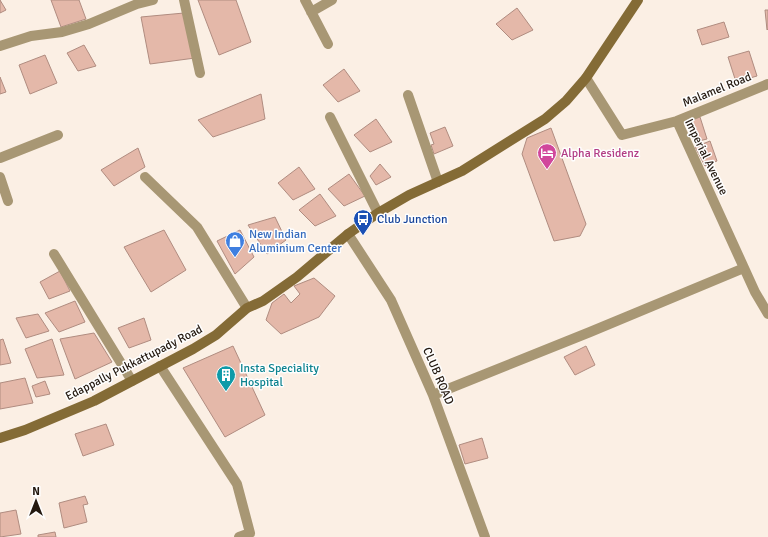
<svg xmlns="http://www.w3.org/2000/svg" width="768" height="537" viewBox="0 0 768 537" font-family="Signika,sans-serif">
<rect width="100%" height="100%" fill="#fbefe4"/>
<!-- building -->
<path fill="#e4b8a9" stroke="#b08c80" d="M0,0l6,10 -6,3z
M51,0h28l7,19 -25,8z
M198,0h38l15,42 -32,13z
M517,8l16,22 -21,10 -16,-16z
M765,10h3v19l-1,1z
M184,13l11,45 -45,6 -9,-47z
M724,22l5,15 -27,8 -5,-15z
M84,45l12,21 -18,5 -11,-18z
M749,51l8,25 -21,6 -8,-25z
M45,55l12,28 -27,11 -11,-29z
M344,69l16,22 -22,11 -15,-17z
M0,77l6,15 -6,2z
M261,94l4,25 -52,18 -15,-17z
M700,117l7,22 -12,3 -5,-10 2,-12z
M376,119l16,23 -22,10 -16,-17z
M445,127l8,19 -19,8 -3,-9 3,-1 -4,-11z
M551,128l35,96 -6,12 -26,5 -32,-87 5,-16z
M710,141l7,20 -12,5 -10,-19z
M138,148l7,19 -31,19 -13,-16z
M380,164l11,13 -15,8 -6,-9z
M299,167l16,22 -22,11 -15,-17z
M349,174l16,22 -21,10 -16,-17z
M320,194l16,22 -21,10 -16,-16z
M275,217l11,23 -19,14 -19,-29z
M164,230l22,40 -35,22 -27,-45z
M240,230l14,27 -19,17 -18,-33z
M60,271l10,20 -21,8 -9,-17z
M314,278l21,18 -16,21 -38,17 -15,-14 6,-17 12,-9 7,9 9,-9 -6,-8z
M75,301l10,21 -26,10 -14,-19z
M38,314l11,17 -23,7 -10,-20z
M144,318l7,22 -22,8 -11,-20z
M94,333l18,29 -37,17 -15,-40z
M3,339l8,24 -11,2v-25z
M52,339l12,36 -27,3 -12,-29z
M233,346l32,69 -40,22 -42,-69z
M586,346l9,19 -20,10 -11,-18z
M25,378l8,25 -33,6v-26z
M45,381l5,13 -14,3 -4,-11z
M106,424l8,21 -31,11 -8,-22z
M482,438l6,20 -23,6 -6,-19z
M85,496l3,8 -5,1 4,17 -23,6 -5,-25z
M16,510l5,24 -21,3v-24z
M55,532l1,5h-18v-2z"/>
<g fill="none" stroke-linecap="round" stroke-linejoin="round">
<!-- minor -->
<path stroke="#a89774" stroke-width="10" d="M184,0l16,73
M305,0l23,44
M311,12l21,-12
M0,46l31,-10 31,-4 27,-8 48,-20 16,-4
M586,78l36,57 55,-14 78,171 13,22
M408,95l30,87
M330,117l48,96
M677,121l91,-37
M0,158l58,-23
M0,177l8,24
M145,177l52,50 50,81
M348,234l43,66 42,95 52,142
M54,254l78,127
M160,366l77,118 13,49 -11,4
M433,395l157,-63 154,-64"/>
<!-- secondary -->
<path stroke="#846b36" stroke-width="10" d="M0,438l25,-8 69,-29 99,-52 23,-14 31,-27 16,-7 34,-24 51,-43 30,-21 31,-18 53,-24 83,-52 21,-18 20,-23 52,-78"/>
</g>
<!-- icons -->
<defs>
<symbol id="hotel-pin" viewBox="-11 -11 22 30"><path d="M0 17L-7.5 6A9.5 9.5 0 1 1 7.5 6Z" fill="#d1479c" stroke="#fefefe"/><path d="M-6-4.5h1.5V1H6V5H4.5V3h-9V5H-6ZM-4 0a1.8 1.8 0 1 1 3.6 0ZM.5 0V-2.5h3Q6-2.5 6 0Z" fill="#fff"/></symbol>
<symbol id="bus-pin" viewBox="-11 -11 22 30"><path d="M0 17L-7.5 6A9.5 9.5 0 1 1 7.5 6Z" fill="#1a4fb4" stroke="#fefefe"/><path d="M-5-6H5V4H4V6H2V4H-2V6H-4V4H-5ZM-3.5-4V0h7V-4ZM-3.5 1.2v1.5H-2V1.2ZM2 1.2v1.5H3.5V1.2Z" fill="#fff"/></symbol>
<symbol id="shop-pin" viewBox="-11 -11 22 30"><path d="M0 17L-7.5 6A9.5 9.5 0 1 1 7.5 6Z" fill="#3f7fe0" stroke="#fefefe"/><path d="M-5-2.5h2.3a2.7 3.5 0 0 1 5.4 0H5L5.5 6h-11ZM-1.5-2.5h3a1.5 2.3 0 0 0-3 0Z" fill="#fff"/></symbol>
<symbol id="building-pin" viewBox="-11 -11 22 30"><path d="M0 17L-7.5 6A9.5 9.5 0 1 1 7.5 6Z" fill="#0f9aa8" stroke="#fefefe"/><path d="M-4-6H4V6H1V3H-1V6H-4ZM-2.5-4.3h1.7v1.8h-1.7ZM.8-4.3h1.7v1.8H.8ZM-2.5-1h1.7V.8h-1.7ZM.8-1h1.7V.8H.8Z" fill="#fff"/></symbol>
</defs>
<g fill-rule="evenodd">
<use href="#hotel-pin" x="536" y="142" width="22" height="30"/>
<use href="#bus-pin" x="352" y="208" width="22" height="30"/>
<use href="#shop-pin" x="224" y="230" width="22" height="30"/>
<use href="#building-pin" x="215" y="364" width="22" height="30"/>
</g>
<g text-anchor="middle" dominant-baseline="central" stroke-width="3" stroke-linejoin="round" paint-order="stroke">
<!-- street labels -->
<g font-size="12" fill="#241910" stroke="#fefefe">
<text transform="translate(717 90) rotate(-22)">Malamel Road</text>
<text transform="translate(706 157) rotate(64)">Imperial Avenue</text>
<text transform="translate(134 363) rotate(-27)">Edappally Pukkattupady Road</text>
<text transform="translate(438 376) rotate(67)">CLUB ROAD</text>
</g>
<!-- hotel labels -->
<g font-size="12" fill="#b23c85" stroke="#fefefe" text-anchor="start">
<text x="561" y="153">Alpha Residenz</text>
</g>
<!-- transit labels -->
<g font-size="12" fill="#164399" stroke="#fefefe" text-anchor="start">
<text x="377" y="219">Club Junction</text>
</g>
<!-- shop labels -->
<g font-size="12" fill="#366cbe" stroke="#fefefe" text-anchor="start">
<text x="249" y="234">New Indian<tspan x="249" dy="14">Aluminium Center</tspan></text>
</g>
<!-- culture labels -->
<g font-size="12" fill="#0d838f" stroke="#fefefe" text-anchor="start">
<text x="240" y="368">Insta Speciality<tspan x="240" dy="14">Hospital</tspan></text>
</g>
</g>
<!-- north arrow -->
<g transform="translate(36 501)" stroke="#fefefe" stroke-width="3" paint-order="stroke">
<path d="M0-3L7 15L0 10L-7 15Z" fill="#241910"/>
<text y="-6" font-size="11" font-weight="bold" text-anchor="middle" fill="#241910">N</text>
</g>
</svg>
